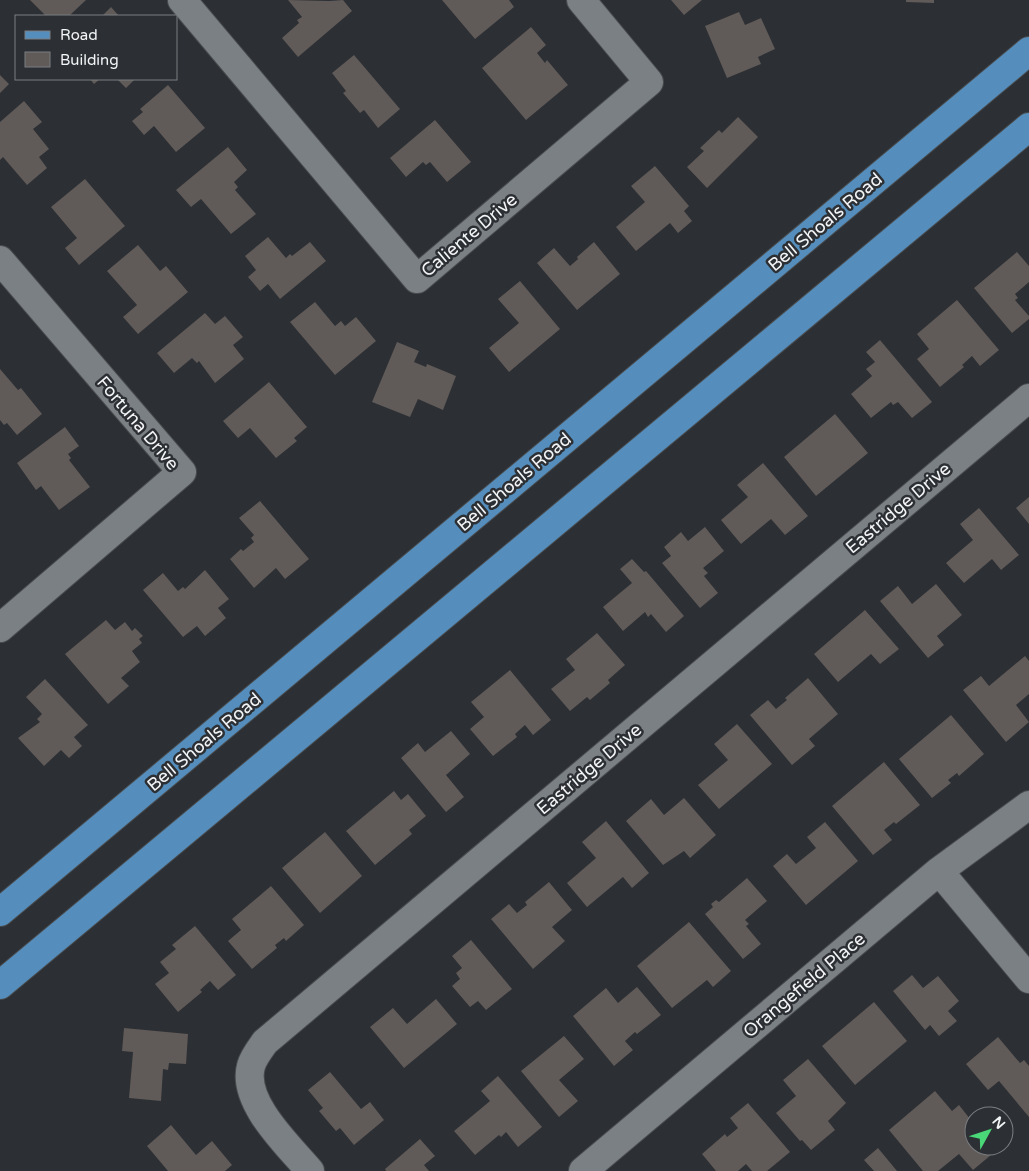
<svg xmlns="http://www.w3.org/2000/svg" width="1029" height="1171" viewBox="0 0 1029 1171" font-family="'Varela Round',sans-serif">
<rect width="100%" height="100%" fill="#2c2f33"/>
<!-- building -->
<path fill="#605a58" d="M30,0h56l-17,16h-23z
M288,0l41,1 14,-1 9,11 -54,46 -16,-19 17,-15 -2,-3 5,-3z
M442,0h67l5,7 -39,32z
M671,0h31l-18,15z
M906,0h28v3l-28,-1z
M111,7l8,9h-17z
M739,12l6,13 16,-7 14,31 -17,8 3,7 -34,14 -22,-52z
M531,27l15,18 -9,8 8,10 2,-3 21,25 -42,35 -44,-52z
M354,55l46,54 -22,19 -14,-18 -4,3 -17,-20 3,-2 -14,-18z
M0,75l9,9 -9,9z
M90,79h10l-6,5z
M117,79h18l-9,9z
M168,85l37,43 -29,24 -22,-26 -10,9 -12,-14 11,-9 -3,-3z
M24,101l18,21 -9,7 16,20 -10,8 8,11 -20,17 -24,-28 -3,3v-38z
M738,117l20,20 -51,51 -20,-21 17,-16 -4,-3 19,-18 3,3z
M435,120l36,42 -24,20 -17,-20 -4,3 -3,-3 -17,15 -16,-19z
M228,147l19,23 -13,12 4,5 -3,3 21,24 -25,20 -30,-35 -10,8 -15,-17z
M655,166l34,40 -5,5 8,10 -14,12 -8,-10 -34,28 -20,-24 29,-25 -14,-16z
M85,179l40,47 -46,39 -14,-17 12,-10 -26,-31z
M268,237l18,21 4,-4 2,2 18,-14 16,19 -46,38 -12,-15 -8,7 -12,-14 8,-7 -11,-14z
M594,242l26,32 -43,36 -40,-47 17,-15 16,18 8,-7 -1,-2z
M138,245l22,26 6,-5 22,26 -50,42 -15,-17 14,-12 -30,-34z
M1017,252l12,14v16l-14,12 3,4 -3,2 14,16v3l-17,14 -38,-45z
M520,281l40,48 -51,43 -20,-24 30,-25 -21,-24z
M957,300l42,50 -19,16 -8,-10 -10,9 2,2 -24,20 -23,-28 12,-10 -12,-15z
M315,302l20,24 6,-5 4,5 11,-9 20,24 -41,34 -45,-53z
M205,313l10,11 10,-8 18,21 -10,8 11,14 -29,24 -16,-22 -2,2 -5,-5 -18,15 -17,-20z
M880,340l52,62 -20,16 -14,-16 -5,3 -2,-3 -20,16 -20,-24 21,-18 -6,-7 9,-7 -9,-10z
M397,342l22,9 -5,11 12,5 1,-3 29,12 -13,34 -25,-11 -8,18 -38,-15z
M0,369l18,21 3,-2 21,26 -25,21 -10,-12 -3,2 -4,-5z
M269,382l38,45 -13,11 3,3 -21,17 -26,-30 -12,10 -15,-17z
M835,414l33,39 -52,43 -32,-39z
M65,427l14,19 -11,8 3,4 -2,2 21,27 -31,23 -18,-24 -5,4 -19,-27z
M763,463l45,53 -23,19 -14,-16 -30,25 -20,-24 27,-23 -11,-12z
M1029,497v27l-13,-16z
M260,501l49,58 -24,20 -9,-11 -22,20 -24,-29 11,-10 2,2 11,-9 -3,-4 3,-3 -15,-17z
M979,508l40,47 -18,15 -9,-11 -28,24 -18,-20 27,-23 -13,-16z
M705,527l19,24 -21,17 5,5 -4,3 14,17 -18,15 -38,-45 9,-7 -7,-9 17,-15 7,9z
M632,559l12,13 2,-1 38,45 -18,16 -15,-18 -3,3 -3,-5 -22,19 -20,-24 29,-24 -12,-14z
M205,570l24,29 -11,9 8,10 -21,18 -8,-10 -14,11 -40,-47 20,-17 15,18 5,-4 2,2z
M936,584l26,31 -25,21 7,9 -16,13 -48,-57 18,-15 14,18z
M865,610l34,39 -19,15 -9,-10 -33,28 -24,-28z
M106,620l9,10 10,-8 7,9 3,-3 8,8 -4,3 3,4 -10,8 8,11 -19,16 8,8 -21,18 -43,-50z
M597,633l28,32 -17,15 2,3 -20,17 -3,-3 -17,14 -19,-22 24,-19 -9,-11z
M1025,656l4,5v33l-13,11 13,17 -23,20 -43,-52 18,-14 8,10z
M510,670l41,50 -18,15 -8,-10 -10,9 2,3 -24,19 -23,-27 14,-12 -13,-15z
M808,678l30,36 -29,25 6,7 -23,19 -42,-50 18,-15 8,9 11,-9 -2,-2z
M45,679l43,46 -14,12 8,9 -13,12 -8,-8 -17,16 -26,-28 22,-16 -3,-3 5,-5 -16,-17z
M951,715l33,39 -25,22 -2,-3 -9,7 3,3 -19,15 -33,-39z
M737,724l35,40 -53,45 -21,-24 30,-25 -14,-16z
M451,731l19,23 -24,21 18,22 -18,15 -45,-54 17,-15 7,9z
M884,762l36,43 -24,19 -2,-2 -10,8 8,10 -19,15 -41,-49z
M394,791l7,9 7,-6 18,22 -17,14 3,4 -37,31 -29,-34z
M684,798l32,37 -26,23 -6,-7 -21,14 -37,-44 25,-22 13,16z
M606,821l43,52 -17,15 -9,-11 -36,30 -20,-24 29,-25 -14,-16z
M825,822l33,39 -52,44 -33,-39 14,-12 9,10 20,-16 -9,-11z
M325,832l37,44 -42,37 -38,-45z
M747,878l20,23 -22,19 4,4 -3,2 15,18 -18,15 -38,-45 8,-7 -2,-3 5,-4 3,2z
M549,882l23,28 -20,17 13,14 -32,28 -42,-50 18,-15 8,9 10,-8 -2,-3z
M271,886l33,39 -18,16 -2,-3 -9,7 2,3 -25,21 -24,-28 13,-11 -9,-11z
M689,922l42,49 -18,16 -6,-7 -35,28 -35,-42z
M195,926l41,49 -18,15 -8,-9 -10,9 2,2 -24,20 -23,-28 14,-11 -9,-11 16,-13 -4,-4z
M471,940l41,49 -26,21 -8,-9 -8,6 -18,-21 8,-7 -4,-6 6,-5 -10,-12z
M912,975l11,13 15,-12 21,25 -11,10 9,10 -18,15 -9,-11 -5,5 -32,-39z
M637,987l24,28 -24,19 -2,-2 -10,9 8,9 -19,16 -41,-50 33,-28 12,15z
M436,999l21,25 -53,44 -34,-41 23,-19 14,16z
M874,1002l33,39 -52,44 -33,-39z
M124,1028l64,6 -2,30 -17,-1 -1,7 -5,-1 -2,32 -32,-3 4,-46 -11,-1z
M564,1036l20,23 -25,21 19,21 -19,16 -38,-46z
M998,1037l22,26 4,-3 5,6v51l-30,-36 -11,9 -22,-26z
M808,1059l38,44 -18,18 7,9 -24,20 -9,-10 -2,1 -24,-28 20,-17 -13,-16z
M330,1072l31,37 9,-7 14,18 -30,25 -14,-17 -4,3 -17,-20 4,-3 -15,-18z
M498,1076l44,51 -24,20 -12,-15 -5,5 -2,-2 -24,20 -21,-24 36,-30 -9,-10z
M935,1091l17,20 7,-6 15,19v22h19l4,4 -24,20 -14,-16 -21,17h-15l-34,-41z
M748,1103l42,49 -23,19h-15l-6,-7 -8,7h-22l-14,-17 23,-20 2,3 11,-9 -8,-10z
M171,1125l25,30 16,-14 20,24 -7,6h-57l-21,-25z
M420,1139l15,17 -11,9 5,6h-43l-1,-2z
M878,1148l19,23h-23l-10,-11z"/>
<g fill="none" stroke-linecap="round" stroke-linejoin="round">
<defs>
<path id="minor" d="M182,0l235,279 232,-197 -68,-82
M0,260l182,212 -182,156
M939,871l90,108
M310,1171c-21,-25 -69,-69 -59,-105 2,-8 9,-17 14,-24l764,-644
M583,1171l356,-300 90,-66"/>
<path id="major" d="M0,912l1029,-861
M0,985l1029,-858"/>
</defs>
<!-- minor casing -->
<use href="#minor" stroke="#494c4f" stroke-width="30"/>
<!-- major casing -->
<use href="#major" stroke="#494c4f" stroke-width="30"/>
<!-- minor -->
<use href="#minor" stroke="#7b8084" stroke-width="28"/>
<!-- major -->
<use href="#major" stroke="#558ebc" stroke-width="28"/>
</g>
<g text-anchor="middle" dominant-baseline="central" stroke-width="5" stroke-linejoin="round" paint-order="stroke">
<!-- street labels -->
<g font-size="18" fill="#f2f4f6" stroke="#2c2f33">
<text transform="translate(825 222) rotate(-40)">Bell Shoals Road</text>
<text transform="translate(469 235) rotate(-40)">Caliente Drive</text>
<text transform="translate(138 423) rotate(50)">Fortuna Drive</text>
<text transform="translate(514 482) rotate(-40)">Bell Shoals Road</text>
<text transform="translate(898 508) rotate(-40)">Eastridge Drive</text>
<text transform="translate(204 742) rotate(-40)">Bell Shoals Road</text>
<text transform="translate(589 769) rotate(-40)">Eastridge Drive</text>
<text transform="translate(804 985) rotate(-40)">Orangefield Place</text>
</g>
</g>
<!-- legend -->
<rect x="15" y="15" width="162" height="65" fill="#2c2f33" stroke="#7b7e81"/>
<rect x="25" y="31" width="25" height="8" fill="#558ebc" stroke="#7b7e81"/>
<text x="60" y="40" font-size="15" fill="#f2f4f6">Road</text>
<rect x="25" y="52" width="25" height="15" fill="#605a58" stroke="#7b7e81"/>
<text x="60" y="65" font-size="15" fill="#f2f4f6">Building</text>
<!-- north arrow -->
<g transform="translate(989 1131) rotate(50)"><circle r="24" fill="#2c2f33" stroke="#7b7e81"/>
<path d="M0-4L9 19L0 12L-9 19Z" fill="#49d778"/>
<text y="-8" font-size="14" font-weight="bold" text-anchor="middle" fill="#f2f4f6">N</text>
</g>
</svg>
